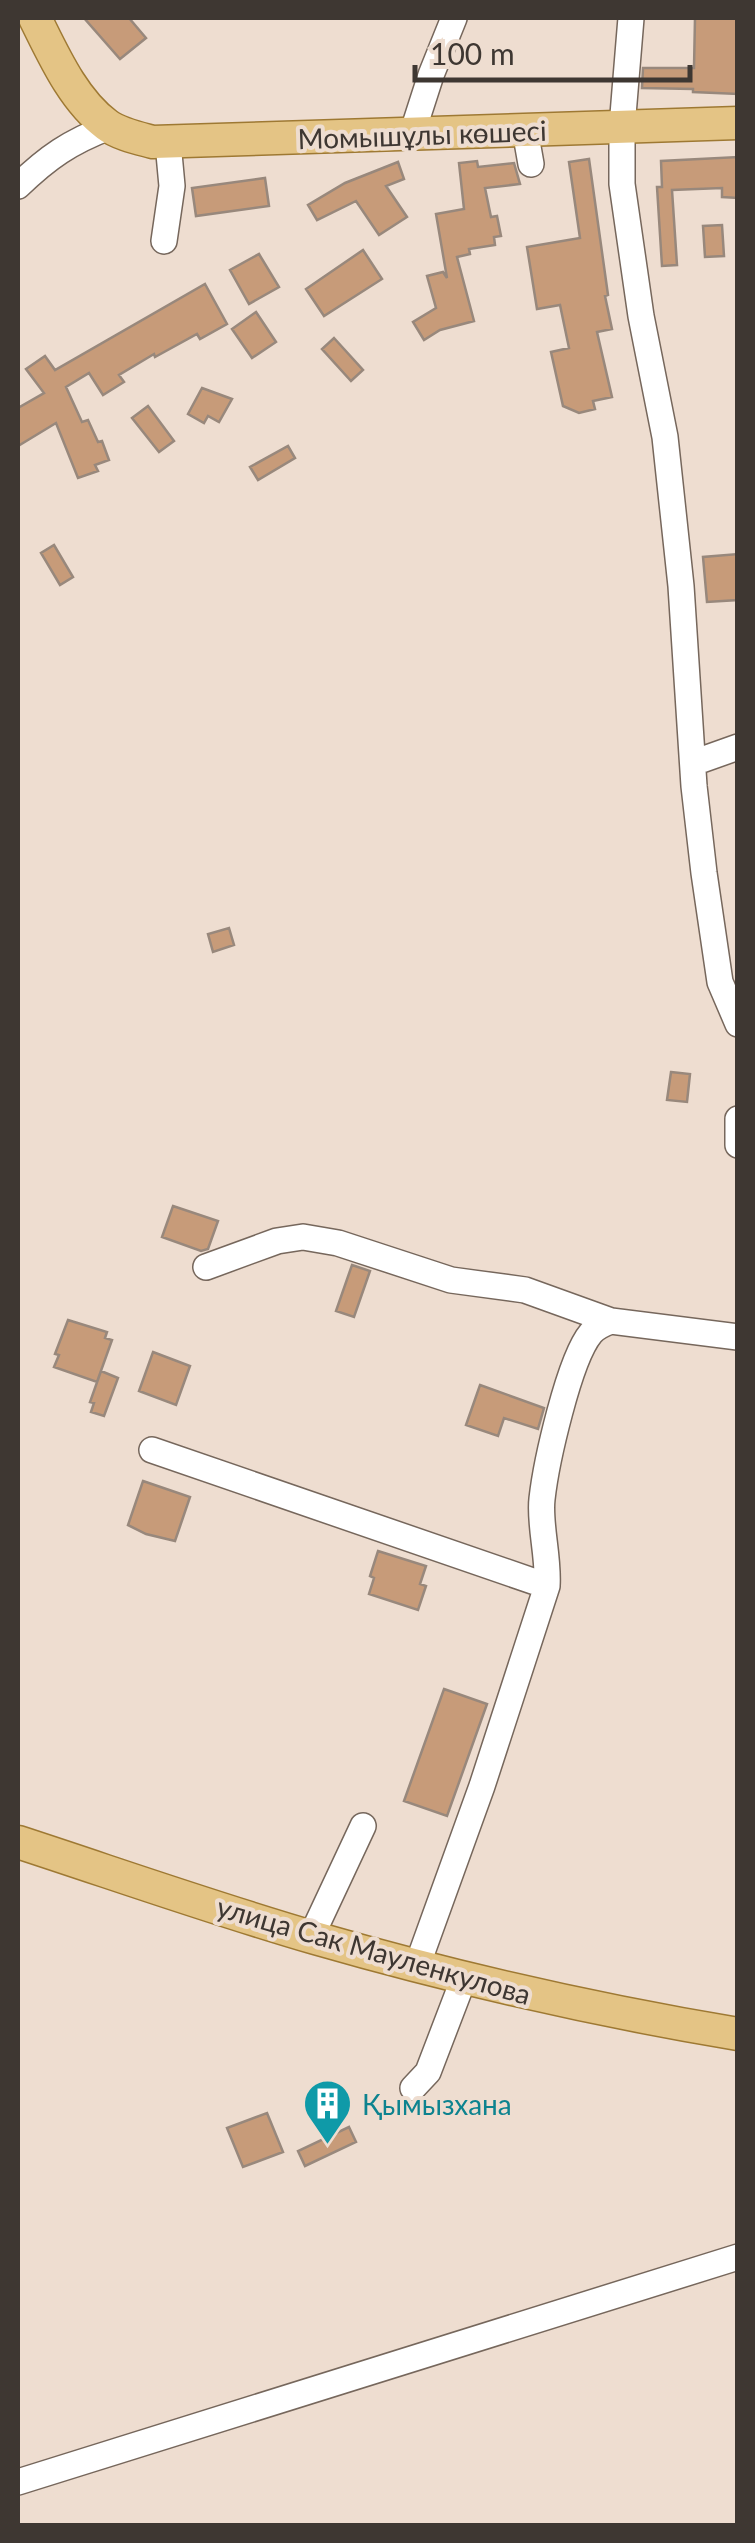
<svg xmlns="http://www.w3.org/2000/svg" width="755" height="2543" viewBox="0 0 755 2543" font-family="Lato,sans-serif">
<rect width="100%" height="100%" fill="#eeddd0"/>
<!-- building -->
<path fill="#c79b79" stroke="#98887c" stroke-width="2.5" d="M84,18h45l17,20 -26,21z
M695,18h43v76l-45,-2v-3l-51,-1 1,-20h51z
M738,157v41l-16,-1v-9l-50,2 5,75 -15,1 -5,-79h5l-1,-26z
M589,159l19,136 -3,1 7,33 -15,3 15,65 -19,4 2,8 -16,4 -16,-7 -12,-54 18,-4 -9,-43 -23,4 -10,-62 53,-9 -11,-76z
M477,161l1,6 36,-4 6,21 -35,4 6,29 6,-1 4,20 -7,1 1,8 -26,4 1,5 -13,3 17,64 -34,9 -16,10 -11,-18 23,-14 -9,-32 16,-4 4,6 -11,-64 28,-5 -5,-46z
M398,162l6,17 -18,7 21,31 -28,18 -23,-34 -39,19 -9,-15 37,-22z
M265,178l4,28 -73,10 -4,-28z
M722,225l2,31 -19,1 -2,-31z
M363,250l19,29 -58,37 -18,-27z
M259,254l20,33 -30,17 -19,-34z
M205,284l22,40 -27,15 -3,-5 -42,23 -1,-3 -35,21 5,7 -21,13 -14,-22 -23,14 16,35 6,-2 10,22 4,-1 7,19 -14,5 3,6 -20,7 -22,-55 -38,23v-38l26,-15 -18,-24 19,-13 10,14z
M256,312l20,30 -24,16 -20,-29z
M334,338l29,32 -12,11 -29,-32z
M202,388l30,11 -13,23 -11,-6 -4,7 -16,-9z
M148,406l26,35 -15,11 -27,-34z
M288,446l7,12 -37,22 -8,-13z
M54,545l19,32 -13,8 -19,-32z
M738,554v46l-31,2 -4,-45z
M229,928l5,17 -21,7 -5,-18z
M671,1072l19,2 -3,28 -20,-2z
M173,1206l45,15 -10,28 -7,2 -39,-14z
M352,1265l18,6 -16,46 -18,-6z
M68,1320l39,12 -2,6 7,2 -15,42 -43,-15 5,-12 -4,-1z
M153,1352l37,14 -14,39 -37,-14z
M101,1371l17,7 -14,38 -13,-4 3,-9 -4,-1z
M480,1385l64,23 -6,21 -34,-11 -6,18 -32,-11z
M143,1481l47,16 -15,44 -29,-7 -18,-9z
M378,1551l48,15 -6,18 6,2 -8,24 -49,-16 5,-16 -4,-2z
M444,1689l43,15 -40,112 -43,-15z
M267,2113l16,39 -40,15 -16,-39z
M349,2127l7,15 -51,24 -7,-15z"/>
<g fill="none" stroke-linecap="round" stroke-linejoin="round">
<defs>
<path id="minor" d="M631,18l-9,109v57l19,132 24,121 16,149 13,200 10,87 16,109 18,42
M525,130l6,34
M412,134l19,-59 23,-57
M18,186c30,-29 52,-44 91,-59
M164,241l8,-55 -4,-43
M693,763l45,-16
M738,1119v26
M206,1267l71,-26 26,-4 35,6 113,37 74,10 86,31 127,16
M152,1450l395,136
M311,1937l52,-111
M417,1966l65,-180 65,-200c2,-29 -8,-62 -5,-87 4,-36 27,-140 49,-166 5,-6 12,-9 20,-12
M413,2088l15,-16 36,-94
M18,2482l720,-225"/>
<path id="major" d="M35,18c18,36 38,82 72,107 12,9 31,13 46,17l585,-19
M18,1842c98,32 197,67 297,96 139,40 279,72 423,96"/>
</defs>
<!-- minor casing -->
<use href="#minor" stroke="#76675c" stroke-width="28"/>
<!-- major casing -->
<use href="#major" stroke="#9e7933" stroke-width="35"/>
<!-- minor -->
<use href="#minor" stroke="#fff" stroke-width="25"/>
<!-- major -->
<use href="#major" stroke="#e4c485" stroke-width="32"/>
</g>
<!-- icons -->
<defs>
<symbol id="building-pin" viewBox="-11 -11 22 30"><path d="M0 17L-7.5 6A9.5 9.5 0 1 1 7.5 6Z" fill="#0f9aa8" stroke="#eeddd0"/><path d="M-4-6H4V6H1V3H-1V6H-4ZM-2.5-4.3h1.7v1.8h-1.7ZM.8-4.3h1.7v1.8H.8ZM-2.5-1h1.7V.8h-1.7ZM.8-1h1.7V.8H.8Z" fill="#fff"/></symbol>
</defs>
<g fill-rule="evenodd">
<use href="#building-pin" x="300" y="2076" width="55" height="75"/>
</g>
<g text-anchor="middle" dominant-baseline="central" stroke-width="8" stroke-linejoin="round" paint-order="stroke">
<!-- street labels -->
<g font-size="28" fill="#3e3732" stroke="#eeddd0">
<text transform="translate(422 134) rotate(-2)">Момышұлы көшесі</text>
<text transform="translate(374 1950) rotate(16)">улица Сак Мауленкулова</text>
</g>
<!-- culture labels -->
<g font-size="28" fill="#0d838f" stroke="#eeddd0" text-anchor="start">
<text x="362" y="2104">Қымызхана</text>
</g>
</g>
<!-- border -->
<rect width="755" height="2543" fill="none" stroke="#3e3732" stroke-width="40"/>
<!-- scale -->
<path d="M415 65v15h275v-15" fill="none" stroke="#3e3732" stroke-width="5"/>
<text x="430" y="65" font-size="30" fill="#3e3732" stroke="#eeddd0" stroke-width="8" paint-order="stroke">100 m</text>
</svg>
